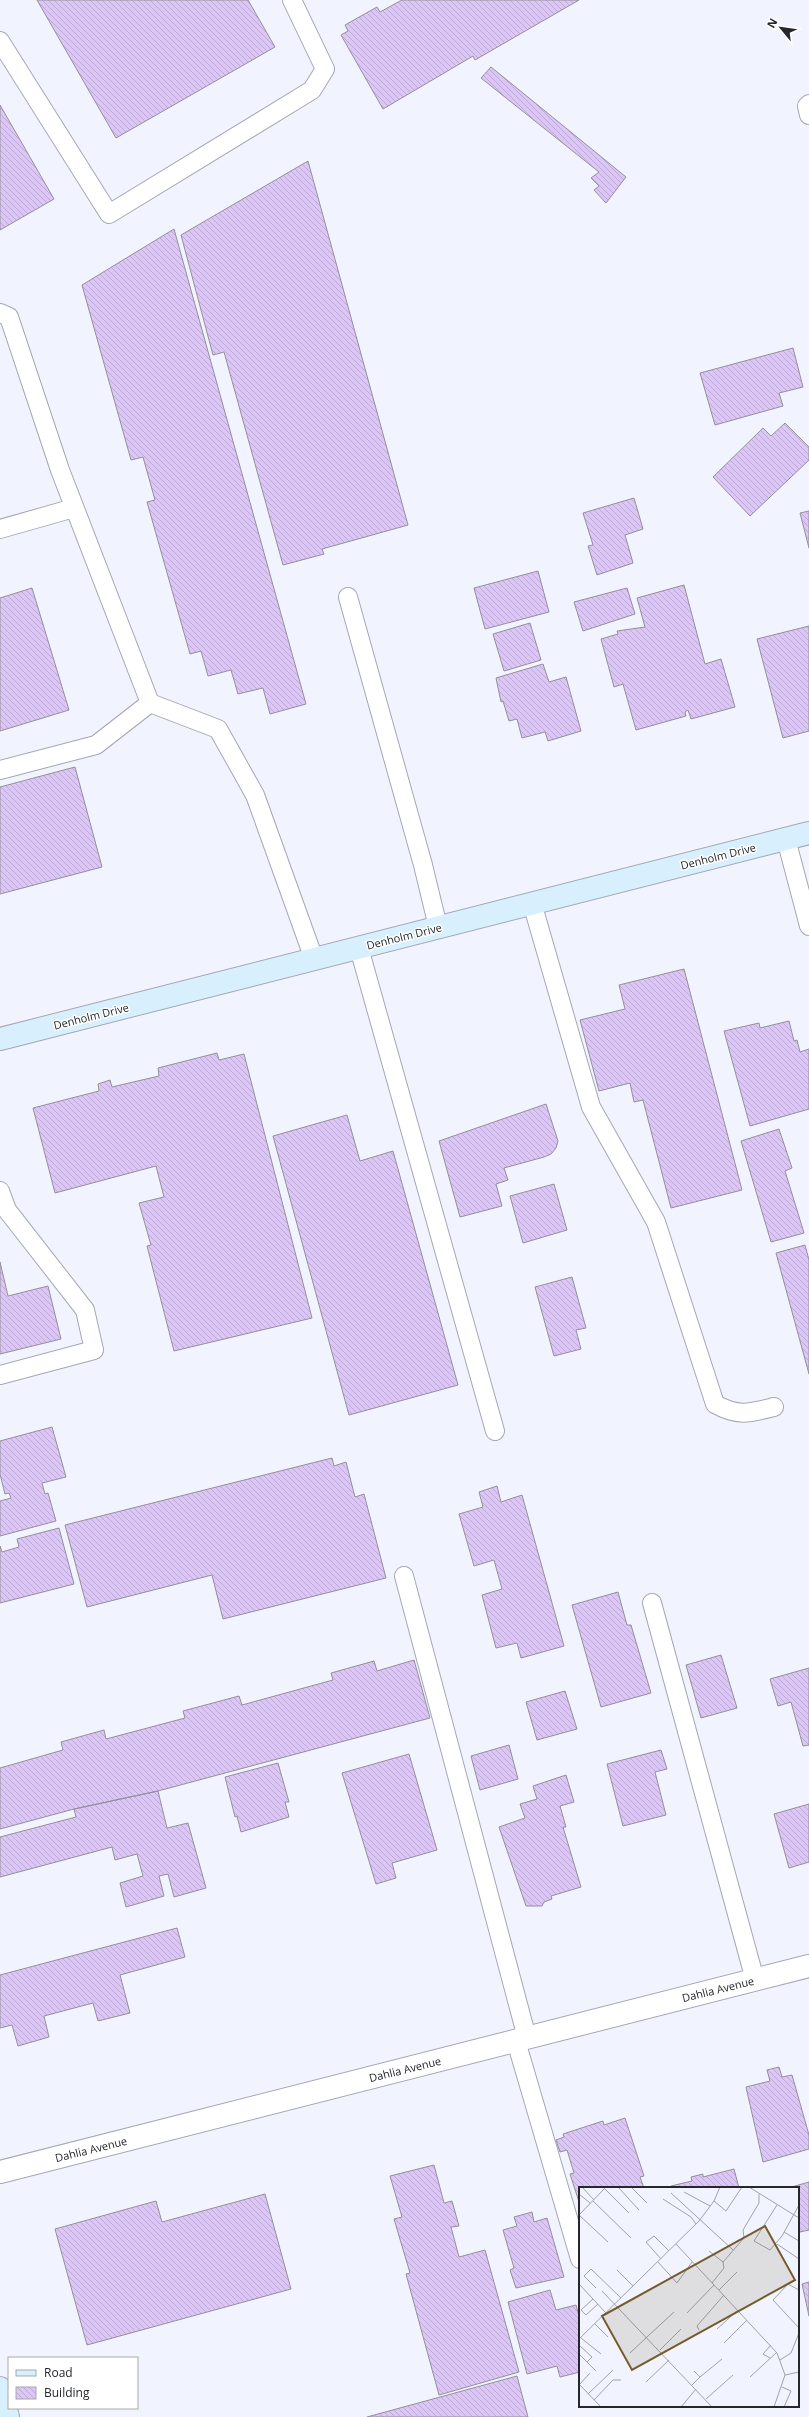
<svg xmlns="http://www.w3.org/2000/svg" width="809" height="2417" viewBox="0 0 809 2417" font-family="'Open Sans',sans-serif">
<defs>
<pattern id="building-back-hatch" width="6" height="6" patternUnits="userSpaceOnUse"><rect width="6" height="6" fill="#dcc6f7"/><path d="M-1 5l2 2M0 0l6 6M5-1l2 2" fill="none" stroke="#bdaad4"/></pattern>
</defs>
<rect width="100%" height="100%" fill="#f1f4fe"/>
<!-- building -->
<path fill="url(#building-back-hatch)" stroke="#948f99" d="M37,0h211l27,47 -159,91z
M402,0h177l-104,60 -2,-4 -90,53 -42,-74 7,-4 -3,-6 32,-18 3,5z
M491,67l135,110 -20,26 -12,-13 5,-4 -8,-8 8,-6 -118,-94z
M0,105l54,94 -54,31z
M308,161l100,364 -86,24 2,5 -41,11 -59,-213 -11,3 -32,-120z
M174,229l132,475 -36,10 -7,-26 -25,6 -7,-24 -23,6 -7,-25 -11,3 -43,-152 8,-2 -12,-43 -12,3 -49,-175z
M793,348l10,39 -24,6 4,13 -68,19 -15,-52z
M785,423l24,24v13l-59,56 -37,-39 50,-49 8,8z
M634,498l9,31 -18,6 8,28 -36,12 -9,-29 5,-1 -10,-32z
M809,511v37l-9,-35z
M538,571l11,41 -64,17 -11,-41z
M684,585l21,79 16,-5 14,48 -44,12 -3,-9 -3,2 1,4 -50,14 -13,-46 -9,3 -13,-48 17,-5 -1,-3 28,-4 -8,-29z
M32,588l37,122 -69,21v-133z
M627,588l8,26 -52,17 -9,-29z
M530,623l11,37 -37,11 -11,-37z
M809,626v105l-26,7 -26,-99z
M543,664l6,18 17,-5 15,54 -33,10 -3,-9 -23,6 -5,-19 -8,2 -6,-20 -2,1 -5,-24z
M75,767l27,100 -102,27v-107z
M684,969l58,221 -71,18 -28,-108 -9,2 -4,-19 -31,8 -19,-71 45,-11 -6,-24z
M789,1021l5,20 3,-1 3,12 9,-3v60l-59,17 -26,-95 35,-8 1,5z
M217,1053l2,7 25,-6 68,264 -138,33 -27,-105 4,-1 -12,-42 25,-6 -8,-31 -101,27 -22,-85 66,-17 -1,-7 12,-4 2,7 47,-11 -1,-8z
M546,1104l12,37 -2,7 -5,6 -7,3 -40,11 4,12 -12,4 6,22 -42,11 -21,-76z
M347,1115l13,46 33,-10 65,234 -109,30 -76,-279z
M779,1129l13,39 -7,3 19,62 -33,9 -30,-101z
M554,1184l13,46 -44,13 -13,-47z
M805,1245l4,15v114l-33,-121z
M0,1262l8,34 40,-10 13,53 -61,15z
M572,1277l14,51 -10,2 5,19 -27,7 -19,-69z
M52,1427l14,50 -24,6 3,11 3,-1 8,28 -56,15v-35l11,-3 -2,-5 -4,1 -5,-20v-33z
M332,1458l2,8 12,-4 9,35 9,-3 22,84 -163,41 -11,-44 -125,32 -22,-82z
M497,1486l4,16 21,-7 42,151 -43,12 -4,-15 -21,5 -14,-53 20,-6 -8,-29 -20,6 -15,-52 24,-7 -4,-15z
M59,1528l15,56 -74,19v-57l2,6 17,-5 -2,-8z
M618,1592l9,33h4l20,68 -50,14 -29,-102z
M721,1655l16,53 -36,10 -15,-53z
M414,1660l16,58 -272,73 -84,18 -74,20v-61l63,-18 -2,-8 43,-12 2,9 79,-21 -2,-7 56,-15 3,9 91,-25 -2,-7 43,-12 3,10z
M809,1668v77l-6,1 -12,-44 -13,4 -8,-27z
M565,1691l12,38 -40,11 -11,-38z
M509,1745l9,34 -38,11 -9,-34z
M661,1750l6,19 -12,3 11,43 -43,11 -16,-62z
M409,1754l28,96 -45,13 4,15 -20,6 -34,-111z
M278,1763l11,39h-4l4,15 -48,15 -4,-16 -2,1 -10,-40z
M566,1775l8,27 -14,4 6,21h-3l18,60 -30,9 1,3 -8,3 -2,4h-16l-27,-79 26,-9 -5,-14 17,-5 -4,-13z
M158,1791l9,37 21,-5 18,65 -32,9 -6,-23 -9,2 5,20 -38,11 -6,-24 23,-7 -6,-22 -22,6 -3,-13 -112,30v-40l76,-20 -2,-8z
M809,1804v58l-20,6 -15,-54z
M177,1928l8,29 -65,18 10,38 -32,8 -5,-18 -49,13 5,21 -31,9 -6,-21 -12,3v-53z
M779,2067l3,10 10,-2 17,60v14l-46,13 -17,-75 24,-6 -3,-11z
M625,2118l19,58 -4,1 4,11h-64v17l-10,-31 4,-1 -7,-23 -7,2 -4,-12 8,-3 -1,-3 40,-13 1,4z
M434,2165l10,38 8,-2 7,25 -8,1 8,30 26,-7 34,122 -80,23 -33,-121 4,-1 -16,-54 8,-2 -12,-41z
M734,2169l5,19h-68v-2l21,-5 -1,-4 12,-3v3z
M809,2182v48l-9,2 -2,-8v-36h-10z
M265,2194l26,95 -204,56 -32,-116 101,-28 6,21z
M532,2212l2,10 13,-4 17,59 -48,11 -6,-18 4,-2 -11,-38 14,-4 -3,-9z
M809,2282v34l-7,-32z
M550,2290l6,20 20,-5 4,15v52l-20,5 -3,-11 -30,8 -19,-72z
M517,2376l11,41h-161z"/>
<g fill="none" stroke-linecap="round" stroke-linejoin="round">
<defs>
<path id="lane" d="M0,41l109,173 203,-124 13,-21 -33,-69
M809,104l-2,2 2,9
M0,313l9,4 51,153 90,233 -54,42 -96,25
M0,529l74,-21
M348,597l75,268 15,62
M150,703l68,26 37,66 59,164
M786,839l23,87
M532,903l59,204 65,115 59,182c23,13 35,9 59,3
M359,948l136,483
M0,1191l7,19 78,100 9,40 -94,25
M404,1576l123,462
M652,1603l103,377
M516,2041l64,218"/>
<path id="street" d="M0,2172l809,-206"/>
<path id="secondary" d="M0,1039l809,-206
M0,2388l8,29"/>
</defs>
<!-- lane casing -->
<use href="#lane" stroke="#a4a8b3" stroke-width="20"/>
<!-- street casing -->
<use href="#street" stroke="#a4a8b3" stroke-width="24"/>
<!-- secondary casing -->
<use href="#secondary" stroke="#a4a8b3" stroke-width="24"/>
<!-- lane -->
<use href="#lane" stroke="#fff" stroke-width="18"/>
<!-- street -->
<use href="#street" stroke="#fff" stroke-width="22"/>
<!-- secondary -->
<use href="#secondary" stroke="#d8effe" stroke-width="22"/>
</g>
<g text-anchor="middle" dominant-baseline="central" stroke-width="3" stroke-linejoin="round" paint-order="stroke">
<!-- street labels -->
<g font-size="11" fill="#25272b" stroke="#fff">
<text transform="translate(718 856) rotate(-14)">Denholm Drive</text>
<text transform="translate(404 936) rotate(-14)">Denholm Drive</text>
<text transform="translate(91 1016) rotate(-14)">Denholm Drive</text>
<text transform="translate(718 1989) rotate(-14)">Dahlia Avenue</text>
<text transform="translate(405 2069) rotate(-14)">Dahlia Avenue</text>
<text transform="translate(91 2149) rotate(-14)">Dahlia Avenue</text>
</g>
</g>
<!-- overview -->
<g transform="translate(579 2187)">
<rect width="220" height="220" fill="#f1f4fe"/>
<path fill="none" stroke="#9fa2aa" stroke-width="1" d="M3,0l12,13M39,0l21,23M52,0l16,16M170,0l50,31M26,2l24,24M105,5l26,14M92,6l62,57M0,7l11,9M84,12l28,18 5,7M14,14l38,37M135,14l12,10 16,-24M198,18l-23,36 16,9 12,-14 17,-31M0,28l29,27M0,28l27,-28M205,45l15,9M97,57l101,109 8,22 -11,32M198,57l22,15M130,64l14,11 21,-24 -1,-8 16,-27v-9M82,72l-15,-17 8,-6 15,15M79,75l19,21 15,-21M38,83l16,16M133,96l12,-15 -1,-6M0,97l27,29M17,101l-12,-12 7,-7 30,29M140,103l18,-18M220,103l-11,-6 -15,16 26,28M23,104l110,116M14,112l-12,11 5,5 12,-11M108,126l27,-28M16,137l13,13M138,142l21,-19M120,143l-2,-4 27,-31M68,150l27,-25M2,151l20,16M0,152l120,-118 15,-20 6,-14M145,156l23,-23M0,158l13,12 -5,5M81,163l21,-21M51,166l17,-16M0,167l17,17M191,171l-7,-4 8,-9M201,173l11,-7 8,-20M206,188l14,-3M121,190l22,-18M171,190l26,-24M67,195l23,-22M0,197l22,23M0,198l11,-12M113,198l8,-8 -6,-6M203,200l9,4 -7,16M9,207l25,-24M127,212l27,-24M15,213l19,-20h8M102,220l15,-18"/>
<path fill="#745b2c" fill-opacity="0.15" stroke="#745b2c" stroke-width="2" d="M186,39l30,54 -163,90 -30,-54z"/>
<rect width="220" height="220" fill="none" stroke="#25272b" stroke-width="2"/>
</g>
<!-- legend -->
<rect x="8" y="2357" width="130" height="52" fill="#ffffff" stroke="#a8a9aa"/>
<rect x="16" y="2370" width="20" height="6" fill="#d8effe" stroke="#a8a9aa"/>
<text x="44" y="2377" font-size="12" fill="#25272b">Road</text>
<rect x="16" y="2387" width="20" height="12" fill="url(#building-back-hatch)" stroke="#a8a9aa"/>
<text x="44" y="2397" font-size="12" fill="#25272b">Building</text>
<!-- north arrow -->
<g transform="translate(781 28) rotate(299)" stroke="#ffffff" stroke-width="3" paint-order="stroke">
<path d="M0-3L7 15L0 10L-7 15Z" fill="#25272b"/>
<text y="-6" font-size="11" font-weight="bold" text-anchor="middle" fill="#25272b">N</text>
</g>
</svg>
